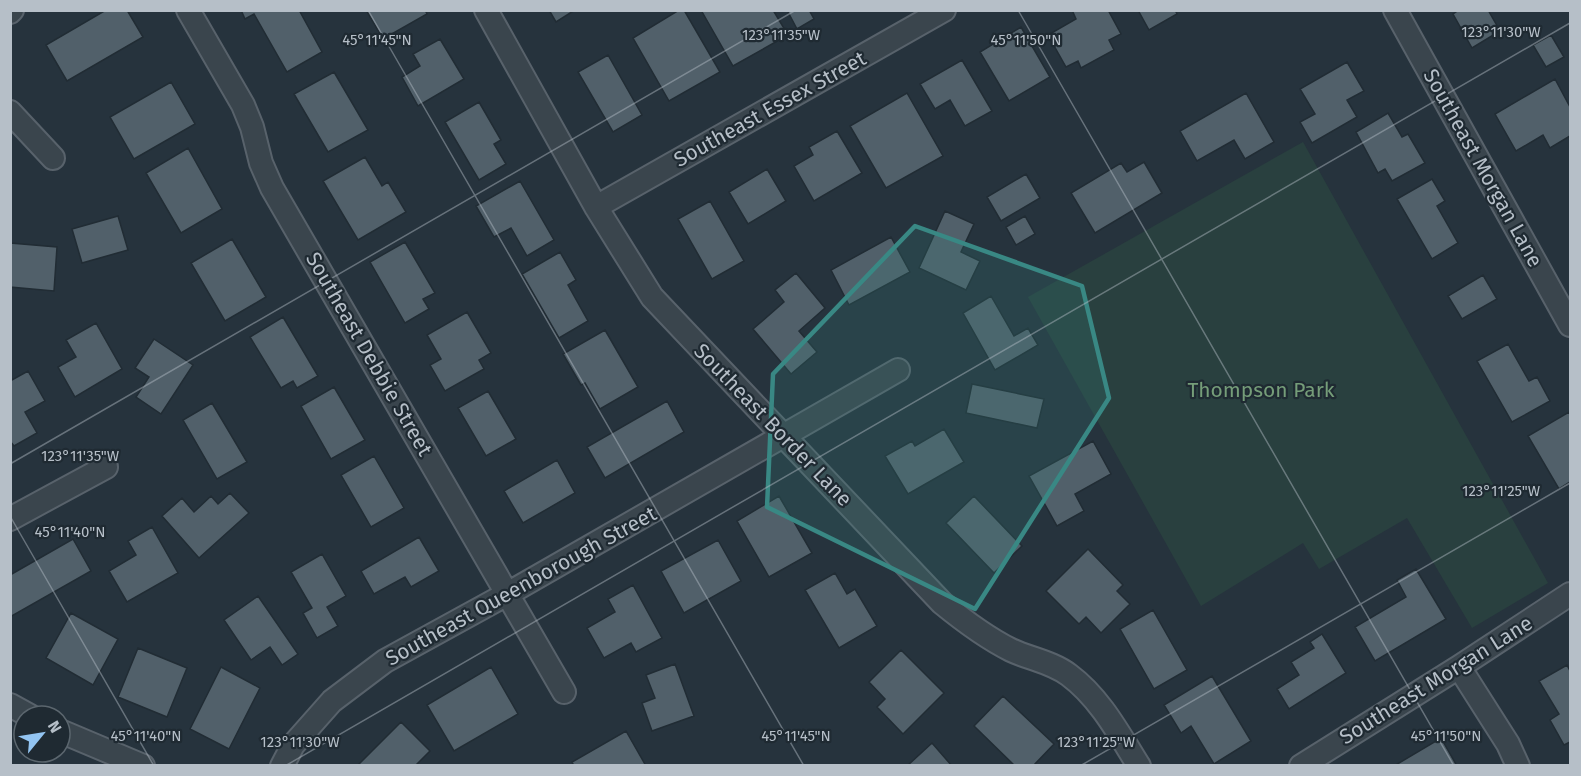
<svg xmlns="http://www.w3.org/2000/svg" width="1581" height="776" viewBox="0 0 1581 776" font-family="'Fira Sans',sans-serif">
<rect width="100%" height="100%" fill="#26333d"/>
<!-- green -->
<path fill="#29403f" d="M1303,142l245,441 -76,45 -65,-110 -88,51 -16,-26 -102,63 -173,-309z"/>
<!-- building -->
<path fill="#51606a" stroke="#212c34" stroke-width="1.5" d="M106,10h21l16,27 -76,44 -21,-36z
M241,10h58l23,42 -35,20 -33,-58 -9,5z
M366,10h59l2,4 -44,25z
M549,10h26l-19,12z
M679,10h5l36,62 -51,29 -36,-63z
M701,10h72l15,25 -55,31z
M787,10h22l5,9 -17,10z
M1072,10h36l13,24 -12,6 5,10 -33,18 -3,-7 -12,6 -18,-32 28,-16z
M1138,10h37l2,4 -28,16z
M1459,10h29l12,21 -28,17 -19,-34z
M1021,27l29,50 -41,24 -29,-49z
M1551,35l13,22 -18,10 -13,-22z
M440,39l24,40 -46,27 -16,-29 18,-11 -7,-12z
M608,55l34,60 -29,17 -35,-60z
M962,60l30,51 -27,15 -15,-26 -15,9 -15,-25z
M1347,62l17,29 -17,9 10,17 -45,26 -12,-21 15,-8 -15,-25z
M334,72l34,58 -40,22 -34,-58z
M1555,79l15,28v29l-20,12 -7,-13 -27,16 -21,-37z
M171,82l24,42 -61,35 -24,-42z
M907,93l36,63 -57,32 -36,-62z
M1246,93l28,49 -29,17 -11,-19 -37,21 -17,-30z
M479,102l22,38 -7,4 12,20 -27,16 -34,-58z
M1388,113l14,24 6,-3 17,29 -33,18 -7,-12 -7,4 -22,-41z
M837,131l25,42 -48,28 -20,-35 19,-11 -4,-8z
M188,148l34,61 -41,24 -35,-60z
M365,157l17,29 6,-4 18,30 -48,28 -35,-59z
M1144,162l18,31 -67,40 -24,-40 50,-30 6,9z
M767,169l19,32 -38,23 -19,-32z
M1026,174l14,24 -39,23 -14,-24z
M1432,179l13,22 -8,5 21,37 -26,16 -35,-60z
M520,181l34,59 -27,16 -16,-28 -17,9 -18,-31z
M710,201l34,60 -32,18 -34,-60z
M945,211l29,13 -13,28 19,9 -14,29 -47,-22z
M118,216l10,34 -46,13 -10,-34z
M1025,216l10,18 -19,11 -10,-18z
M891,237l19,35 -61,33 -18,-35z
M232,239l34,58 -41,24 -34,-58z
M405,242l30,51 -12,6 6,10 -24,14 -35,-61z
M10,243l47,4 -3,44 -44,-4z
M560,252l16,28 -8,5 20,36 -29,17 -37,-64z
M796,273l29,35 -26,23 18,21 -26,22 -38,-45 31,-27 -9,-12z
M1483,275l14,24 -35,20 -14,-23z
M991,296l23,40 14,-8 10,17 -43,25 -32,-57z
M467,312l24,41 -12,7 5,9 -39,22 -15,-26 11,-6 -14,-24z
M283,317l35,59 -21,12 -4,-7 -12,7 -31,-51z
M96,323l26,46 -47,28 -17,-30 18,-10 -10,-17z
M605,330l33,57 -38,22 -15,-26 -4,2 -18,-31z
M154,339l39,26 -32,49 -25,-17 13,-20 -14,-9z
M1508,344l21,37 8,-4 13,24 -38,21 -35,-61z
M28,371l17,30 -20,11 12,21 -23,13 -4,-5v-60z
M972,384l72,15 -7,29 -71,-15z
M334,387l31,53 -34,19 -30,-53z
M488,391l28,48 -30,17 -28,-48z
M667,401l17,31 -79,46 -18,-31z
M212,403l35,59 -30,17 -34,-59z
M1569,412l1,3v67l-11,7 -31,-53z
M944,429l20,33 -56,32 -23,-38 27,-15 3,5z
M1093,441l18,33 -36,20 9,17 -27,15 -28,-50z
M374,456l30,52 -33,19 -30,-52z
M557,460l18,33 -52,30 -19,-32z
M230,493l19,20 -50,45 -37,-42 20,-18 12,14 17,-16 7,8z
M779,496l33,57 -43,24 -32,-56z
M974,496l48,50 -28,27 -48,-50z
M152,527l26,46 -51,29 -18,-31 27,-16 -8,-14z
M419,537l20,34 -28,16 -6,-10 -31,17 -13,-23z
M73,539l18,32 -81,46v-42z
M718,540l23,41 -57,32 -23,-42z
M1088,549l35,36 -6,6 13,13 -29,29 -15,-16 -7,7 -33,-33z
M322,554l24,42 -19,11 11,19 -21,12 -14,-25 9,-5 -21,-36z
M1416,569l30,50 -71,42 -20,-34 51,-30 -9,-17z
M835,573l12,21 8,-5 22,37 -38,22 -34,-58z
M633,585l29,53 -26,14 -5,-9 -27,15 -17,-30 28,-16 -7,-13z
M258,596l40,58 -16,11 -12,-18 -19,13 -27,-40z
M1153,610l34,60 -33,19 -34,-60z
M71,613l47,26 -25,46 -47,-27z
M1322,634l24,39 -57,36 -12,-20 22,-14 -8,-13 23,-14 -4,-6z
M138,648l49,20 -20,49 -49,-20z
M901,650l43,43 -41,41 -26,-27 8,-8 -16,-17z
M675,664l19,52 -42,15 -10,-28 13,-5 -9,-23z
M1567,665l3,6v71l-6,3 -14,-25 9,-6 -20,-33z
M221,667l39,21 -31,61 -39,-20z
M491,667l27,47 -64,37 -27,-46z
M1212,676l39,65 -37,23 -23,-38 -10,7 -17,-28z
M1003,696l51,48 -21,22h-18l-41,-40z
M401,722l29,29 -15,15h-58z
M626,731l20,35h-72l-2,-4z
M1441,738l16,28h-63z
M932,743l20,23h-45z"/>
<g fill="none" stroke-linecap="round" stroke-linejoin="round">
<defs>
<path id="street" d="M188,10l55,95 9,22 9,36 11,25 292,504
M486,10l110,197 56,90 290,306c22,18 43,34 69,47 19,9 41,12 58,25 31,23 50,59 70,91
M1395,10l175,315
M10,12l2,-2
M10,112l43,46
M596,207l348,-197
M10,519l96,-52
M1459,667l49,77 10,22
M10,705l20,11
M60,731l83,35
M282,766l11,-21 39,-44 53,-40 124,-68 389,-223
M1301,766l158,-99 111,-73"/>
</defs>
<!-- street casing -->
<use href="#street" stroke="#58626b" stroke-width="26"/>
<!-- street -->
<use href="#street" stroke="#3a454d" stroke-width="22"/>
</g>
<!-- marked area -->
<path fill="#398884" fill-opacity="0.2" stroke="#398884" stroke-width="4.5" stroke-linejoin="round" d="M915,226l167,60 27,112 -134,211 -208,-102 6,-133z"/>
<!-- ticks -->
<path fill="none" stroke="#b6bfc8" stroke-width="1.5" stroke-opacity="0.45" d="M368,10l436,756M1018,10l436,756M10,464l786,-454M10,516l144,250M285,766l1285,-743M1080,766l490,-283"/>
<g text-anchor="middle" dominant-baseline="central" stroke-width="4.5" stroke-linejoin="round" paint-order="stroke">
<!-- street labels -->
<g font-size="21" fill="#b6bfc8" stroke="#1f2a32">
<text transform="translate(770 109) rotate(-29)">Southeast Essex Street</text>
<text transform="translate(1483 168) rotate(61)">Southeast Morgan Lane</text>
<text transform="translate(369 354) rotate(60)">Southeast Debbie Street</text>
<text transform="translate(773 425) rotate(46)">Southeast Border Lane</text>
<text transform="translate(521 586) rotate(-29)">Southeast Queenborough Street</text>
<text transform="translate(1436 680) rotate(-32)">Southeast Morgan Lane</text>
</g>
<!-- park labels -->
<g font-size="21" fill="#759d79" stroke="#1f2a32">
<text x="1261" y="390">Thompson Park</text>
</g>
</g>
<g font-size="15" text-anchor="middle" fill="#b6bfc8" stroke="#1f2a32" stroke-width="4.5" stroke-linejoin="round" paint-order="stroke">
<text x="1501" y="37">123°11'30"W</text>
<text x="781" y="40">123°11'35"W</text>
<text x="377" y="45">45°11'45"N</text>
<text x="1026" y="45">45°11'50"N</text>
<text x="80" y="461">123°11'35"W</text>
<text x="1501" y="496">123°11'25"W</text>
<text x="70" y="537">45°11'40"N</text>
<text x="146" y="741">45°11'40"N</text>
<text x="796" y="741">45°11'45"N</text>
<text x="1446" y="741">45°11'50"N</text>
<text x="300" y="747">123°11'30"W</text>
<text x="1096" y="747">123°11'25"W</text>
</g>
<!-- border -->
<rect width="1581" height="776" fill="none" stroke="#b6bfc8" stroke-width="24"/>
<!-- north arrow -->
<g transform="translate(42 734) rotate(60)"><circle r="28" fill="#1f2a32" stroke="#5b666e" stroke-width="1.5"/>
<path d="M0-4.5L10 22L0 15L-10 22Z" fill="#92c4f1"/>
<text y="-9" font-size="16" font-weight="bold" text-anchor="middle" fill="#b6bfc8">N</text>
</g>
</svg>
